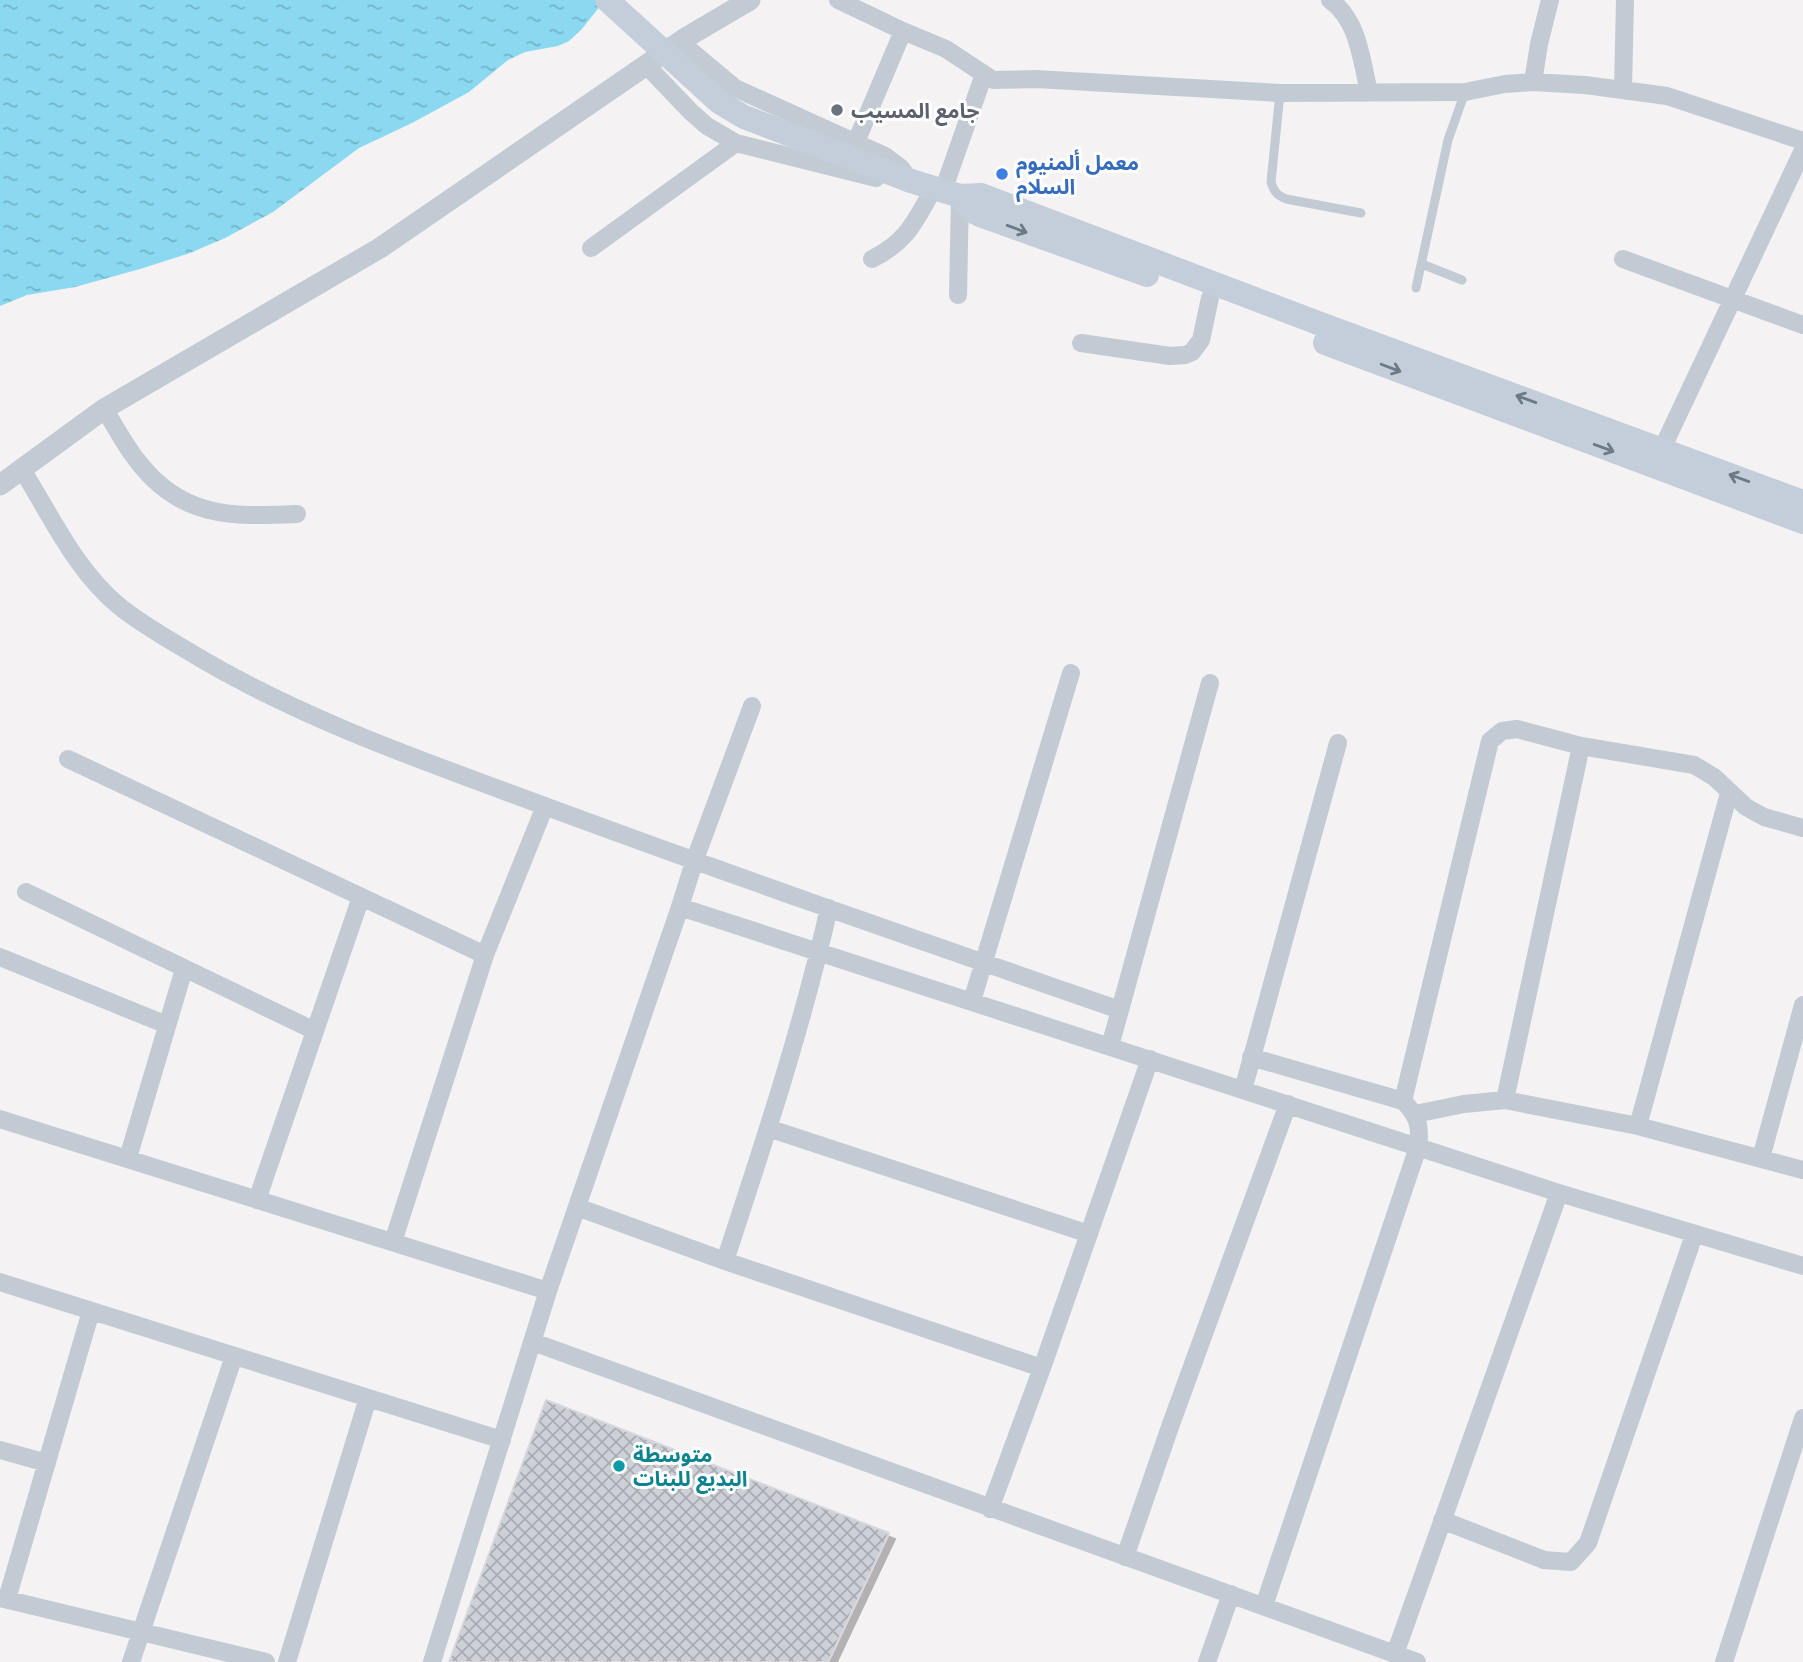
<svg xmlns="http://www.w3.org/2000/svg" width="1803" height="1662" viewBox="0 0 1803 1662" font-family="'Golos Text','Noto Sans Arabic',sans-serif">
<defs>
<pattern id="water-ripples" width="26" height="14" patternUnits="userSpaceOnUse" patternTransform="scale(1.75)"><rect width="26" height="14" fill="#8ad9f1"/><path d="M2 4q2-2 4 0t4 0M15 11q2-2 4 0t4 0" fill="none" stroke="#73b3c7"/></pattern>
<pattern id="building-cross-hatch" width="8" height="8" patternUnits="userSpaceOnUse" patternTransform="scale(1.75)"><rect width="8" height="8" fill="#cdd0d6"/><path d="M0 0l8 8M0 8l8-8" fill="none" stroke="#a8abb1"/></pattern>
<filter id="shadow"><feDropShadow dx="6" dy="6" stdDeviation="0" flood-color="#0004"/></filter>
</defs>
<rect width="100%" height="100%" fill="#f4f2f2"/>
<!-- water -->
<path fill="url(#water-ripples)" d="M0,0h605l-24,30 -12,11 -11,5 -33,6 -17,8 -39,32 -57,31 -53,25 -86,64 -48,26 -35,15 -50,16 -65,18 -48,8 -27,11z"/>
<!-- building -->
<path fill="url(#building-cross-hatch)" stroke="#d5d7dd" stroke-width="2" filter="url(#shadow)" d="M546,1400l343,133 -61,129h-379z"/>
<g fill="none" stroke-linecap="round" stroke-linejoin="round">
<!-- service -->
<path stroke="#c2cbd4" stroke-width="9" d="M1280,93l-9,89c3,10 6,13 15,17l75,14
M1422,264l40,16
M1416,288l32,-148 17,-48"/>
<!-- minor -->
<path stroke="#c2cbd4" stroke-width="18" d="M838,0l65,31 43,18 47,31 43,-1 244,14 185,-1 40,-8 28,-2 52,3 82,11 136,45
M1330,0c29,21 31,59 39,92
M680,42l55,46 150,68 16,12 8,11
M647,66l44,46 16,14 29,17 140,35
M1533,82l6,-38 11,-44
M1623,89l2,-89
M856,142l47,-111
M943,191l41,-117
M591,248l145,-105
M872,259c37,-19 42,-37 62,-71
M1623,259l180,66
M958,295l2,-99
M1081,343l89,13 15,-1 7,-3 9,-12 9,-42
M104,409c11,16 20,35 32,50 44,59 94,58 161,55
M1662,449l141,-299
M21,468c30,47 54,102 98,138 22,18 49,33 74,48 100,60 213,101 322,141 201,75 403,145 605,215l-10,36
M68,759l417,196
M26,892l289,139
M680,907l879,286 244,73
M0,957l167,68
M972,1001l99,-328
M1120,1010l90,-327
M1251,1057l152,44c15,15 18,25 15,46l-154,459
M1243,1090l95,-347
M1505,1100l76,-354
M1403,1101l87,-360 12,-10 15,-2 64,17 113,19 20,12 32,30 18,10 39,11
M1415,1114l49,-10 41,-4 133,26 165,44
M0,1119l548,172
M1638,1126l91,-333
M768,1128l321,106
M128,1158l56,-189
M1761,1158l42,-153
M257,1200l104,-303
M577,1207l148,54 317,107
M393,1242l92,-287 60,-149
M725,1261c38,-116 77,-233 104,-353
M0,1282l502,158
M533,1342l884,320
M0,1450l47,13
M990,1509l52,-141 108,-309
M1442,1520l102,40 27,2 17,-19 106,-308
M1125,1557l46,-133 117,-320
M0,1598l266,64
M7,1599l84,-288
M1395,1654l164,-461
M131,1662l103,-306
M287,1662l81,-264
M432,1662l116,-371 132,-384 14,-45 58,-156
M1207,1662l24,-68
M1724,1662l79,-244"/>
<!-- tertiary -->
<path stroke="#c2cbd4" stroke-width="21" d="M0,485l104,-76 276,-161 307,-211 63,-37"/>
<!-- secondary -->
<path stroke="#c4cedb" stroke-width="24" d="M911,181l49,15 21,-1 345,131 477,176
M960,196l12,15 8,4 167,60
M1325,343l478,179"/>
<!-- secondary-bridge -->
<path stroke="#c4cedb" stroke-width="24" d="M607,0l112,102 25,15 167,64"/>
</g>
<!-- one-way arrows -->
<defs><path id="oneway-shaft" d="M-6 0H5M1.5-3L5.5 0L1.5 3" fill="none" stroke-width="1.6" stroke-linecap="round" stroke-linejoin="round" transform="scale(1.75)"/></defs>
<g stroke="#6d7985">
<use href="#oneway-shaft" transform="translate(1017 229) rotate(20)"/>
<use href="#oneway-shaft" transform="translate(1391 368) rotate(21)"/>
<use href="#oneway-shaft" transform="translate(1526 399) rotate(-160)"/>
<use href="#oneway-shaft" transform="translate(1604 448) rotate(20)"/>
<use href="#oneway-shaft" transform="translate(1739 478) rotate(-160)"/>
</g>
<!-- markers -->
<circle fill="#6b7280" stroke="#fff" stroke-width="2.5" cx="837" cy="110" r="7"/>
<circle fill="#3f7fe0" stroke="#fff" stroke-width="2.5" cx="1002" cy="174" r="7"/>
<circle fill="#0f9aa8" stroke="#fff" stroke-width="2.5" cx="619" cy="1466" r="7"/>
<g text-anchor="middle" dominant-baseline="central" stroke-width="6" stroke-linejoin="round" paint-order="stroke">
<!-- worship labels -->
<g font-size="21" font-weight="bold" fill="#5b616d" stroke="#fff" text-anchor="start">
<text x="851" y="110">جامع المسيب</text>
</g>
<!-- shop labels -->
<g font-size="21" font-weight="bold" fill="#366cbe" stroke="#fff" text-anchor="start">
<text x="1016" y="162">معمل ألمنيوم<tspan x="1016" dy="24">السلام</tspan></text>
</g>
<!-- culture labels -->
<g font-size="21" font-weight="bold" fill="#0d838f" stroke="#fff" text-anchor="start">
<text x="633" y="1454">متوسطة<tspan x="633" dy="24">البديع للبنات</tspan></text>
</g>
</g>
</svg>
